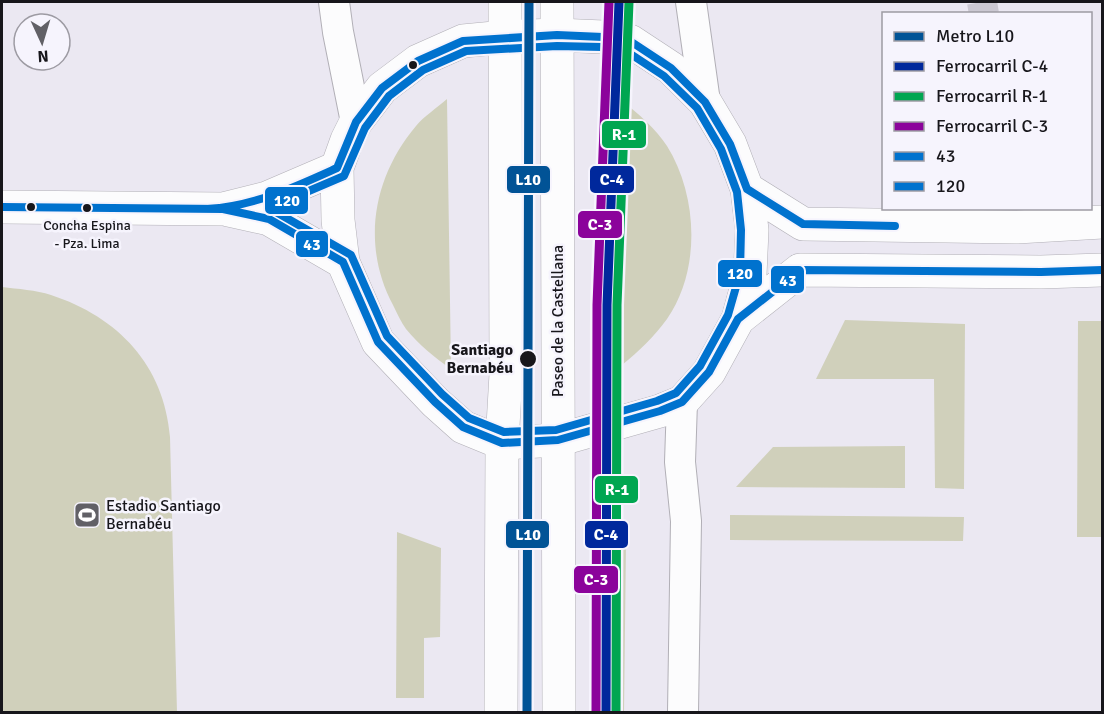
<svg xmlns="http://www.w3.org/2000/svg" width="1104" height="714" viewBox="0 0 1104 714" font-family="Signika,sans-serif">
<rect width="100%" height="100%" fill="#ebe8f2"/>
<!-- green -->
<path fill="#d0d0bb" d="M447,99l4,270c-17,-12 -32,-24 -45,-40 -5,-7 -9,-16 -13,-24 -32,-60 -20,-128 23,-179 8,-10 21,-18 31,-27z
M622,101c16,12 34,28 45,45 31,50 34,124 0,173 -13,18 -28,32 -45,46z
M2,287c16,2 34,3 49,8 67,22 113,70 119,142l7,275h-175z
M845,320l120,4 -1,165 -29,-1 -1,-109h-118z
M1078,321h24v216h-25z
M905,446v42l-169,-1 37,-40z
M730,515l234,2 -1,24 -233,-1z
M397,532l44,16 -1,89 -16,1v60h-28z
M626,542l-2,170h-9l2,-164z"/>
<g fill="none" stroke-linecap="round" stroke-linejoin="round">
<!-- minor-tunnel -->
<path stroke="#cbc8d2" stroke-width="30" stroke-dasharray="30 15" stroke-linecap="butt" d="M982,2l2,12"/>
<defs>
<path id="minor" d="M334,2l4,30 18,90
M691,2l14,100
M682,402l-2,60 6,59 -3,191"/>
<path id="secondary" d="M557,35l46,2 27,4 41,27 34,34 25,42 17,45 5,41 -2,45 -12,44 -29,53 -27,30 -22,9 -102,29 -56,3 -39,-16 -28,-25 -57,-60 -35,-80 -5,-42 -1,-52 10,-28 9,-18 26,-34 36,-27 45,-20 42,-4z
M747,189l56,35 214,3 85,-5
M2,207l221,2 44,-11 70,-30
M228,210l41,9 74,43
M738,319l62,-49 241,2 61,-2"/>
<path id="trunk" d="M557,2l2,710
M501,712l1,-269 4,-69 -1,-372"/>
</defs>
<!-- minor casing -->
<use href="#minor" stroke="#b1afb6" stroke-width="32"/>
<!-- secondary casing -->
<use href="#secondary" stroke="#b1afb6" stroke-width="34"/>
<!-- trunk casing -->
<use href="#trunk" stroke="#b1afb6" stroke-width="34"/>
<!-- minor -->
<use href="#minor" stroke="#fcfcfd" stroke-width="30"/>
<!-- secondary -->
<use href="#secondary" stroke="#fcfcfd" stroke-width="33"/>
<!-- trunk -->
<use href="#trunk" stroke="#fcfcfd" stroke-width="33"/>
<defs>
<path id="bus-1" d="M2,207l221,2 46,10 74,43 35,80 57,60 28,25 39,16 56,-3 102,-29 22,-9 27,-30 29,-53 62,-49 241,2 61,-2
M208,209c47,-3 87,-22 129,-41l19,-46 26,-34 36,-27 45,-20 94,-6 46,2 27,4 41,27 34,34 25,42 17,45 56,35 92,2"/>
<path id="bus-2" d="M557,46l45,1 24,4 38,25 33,32 24,41 16,43 4,38 -1,43 -12,42 -28,51 -24,27 -19,8 -101,29 -52,2 -35,-14 -27,-24 -55,-58 -36,-81 -82,-47 75,-32 21,-48 24,-32 34,-26 43,-19z"/>
</defs>
<!-- bus-1 casing -->
<use href="#bus-1" stroke="#f6f4fd" stroke-width="12"/>
<!-- bus-2 casing -->
<use href="#bus-2" stroke="#f6f4fd" stroke-width="12"/>
<!-- bus-1 -->
<use href="#bus-1" stroke="#0072ce" stroke-width="8"/>
<!-- bus-2 -->
<use href="#bus-2" stroke="#0072ce" stroke-width="8"/>
<defs>
<path id="rail-1" d="M606,712l1,-407 12,-303"/>
<path id="rail-2" d="M616,712l1,-407 12,-303"/>
<path id="rail-3" d="M596,712l1,-407 12,-303"/>
</defs>
<!-- rail-1 casing -->
<use href="#rail-1" stroke="#f6f4fd" stroke-width="14"/>
<!-- rail-2 casing -->
<use href="#rail-2" stroke="#f6f4fd" stroke-width="14"/>
<!-- rail-3 casing -->
<use href="#rail-3" stroke="#f6f4fd" stroke-width="14"/>
<!-- rail-1 -->
<use href="#rail-1" stroke="#00289c" stroke-width="9"/>
<!-- rail-2 -->
<use href="#rail-2" stroke="#00a651" stroke-width="9"/>
<!-- rail-3 -->
<use href="#rail-3" stroke="#8b039b" stroke-width="9"/>
<defs>
<path id="metro-1" d="M527,712l2,-710"/>
</defs>
<!-- metro-1 casing -->
<use href="#metro-1" stroke="#f6f4fd" stroke-width="14"/>
<!-- metro-1 -->
<use href="#metro-1" stroke="#015396" stroke-width="9"/>
</g>
<!-- icons -->
<defs>
<symbol id="stadium-square" viewBox="-11 -11 22 22"><rect x="-9" y="-9" width="18" height="18" rx="4" fill="#616066" stroke="#f6f4fd"/><path d="M0-5a6.5 5 0 1 0 0 10a6.5 5 0 1 0 0-10ZM-3.5-1.8h7v3.6h-7Z" fill="#fff"/></symbol>
</defs>
<g fill-rule="evenodd">
<use href="#stadium-square" x="72" y="500" width="30" height="30"/>
</g>
<!-- markers -->
<g fill="#17161b" stroke="#f6f4fd" stroke-width="2">
<circle cx="413" cy="65" r="5"/>
<circle cx="31" cy="207" r="5"/>
<circle cx="87" cy="208" r="5"/>
<circle cx="528" cy="359" r="9"/>
</g>
<g text-anchor="middle" dominant-baseline="central" stroke-width="5" stroke-linejoin="round" paint-order="stroke">
<!-- bus labels -->
<g font-size="14" fill="#17161b" stroke="#f6f4fd">
<text x="87" y="225">Concha Espina<tspan x="87" dy="18">- Pza. Lima</tspan></text>
</g>
<!-- street labels -->
<g font-size="16" fill="#17161b" stroke="#f6f4fd">
<text transform="translate(558 321) rotate(-90)">Paseo de la Castellana</text>
</g>
<!-- stop labels -->
<g font-size="16" font-weight="bold" fill="#17161b" stroke="#f6f4fd" text-anchor="end">
<text x="513" y="350">Santiago<tspan x="513" dy="18">Bernabéu</tspan></text>
</g>
<!-- poi labels -->
<g font-size="16" fill="#17161b" stroke="#f6f4fd" text-anchor="start">
<text x="106" y="506">Estadio Santiago<tspan x="106" dy="18">Bernabéu</tspan></text>
</g>
</g>
<g stroke="#f6f4fd" stroke-width="2">
<rect x="601" y="120" width="46" height="29" rx="6" fill="#00a651"/>
<rect x="589" y="165" width="46" height="29" rx="6" fill="#00289c"/>
<rect x="506" y="165" width="45" height="29" rx="6" fill="#015396"/>
<rect x="264" y="186" width="45" height="29" rx="6" fill="#0072ce"/>
<rect x="577" y="210" width="46" height="29" rx="6" fill="#8b039b"/>
<rect x="295" y="230" width="34" height="28" rx="6" fill="#0072ce"/>
<rect x="717" y="259" width="46" height="29" rx="6" fill="#0072ce"/>
<rect x="770" y="265" width="35" height="29" rx="6" fill="#0072ce"/>
<rect x="594" y="475" width="45" height="29" rx="6" fill="#00a651"/>
<rect x="584" y="520" width="45" height="29" rx="6" fill="#00289c"/>
<rect x="505" y="520" width="45" height="29" rx="6" fill="#015396"/>
<rect x="573" y="565" width="46" height="29" rx="6" fill="#8b039b"/>
</g>
<g font-size="16" text-anchor="middle" font-weight="bold" fill="#fff">
<text x="624" y="140">R-1</text>
<text x="612" y="185">C-4</text>
<text x="528" y="185">L10</text>
<text x="287" y="206">120</text>
<text x="600" y="230">C-3</text>
<text x="312" y="250">43</text>
<text x="740" y="279">120</text>
<text x="788" y="286">43</text>
<text x="617" y="495">R-1</text>
<text x="606" y="540">C-4</text>
<text x="528" y="540">L10</text>
<text x="596" y="585">C-3</text>
</g>
<!-- border -->
<rect width="1104" height="714" fill="none" stroke="#17161b" stroke-width="6"/>
<!-- legend -->
<rect x="882" y="12" width="210" height="198" fill="#f6f4fd" stroke="#9d9ba3" stroke-width="1.5"/>
<rect x="894" y="32" width="30" height="9" fill="#015396" stroke="#9d9ba3" stroke-width="1.5"/>
<text x="936" y="42" font-size="18" fill="#17161b">Metro L10</text>
<rect x="894" y="62" width="30" height="9" fill="#00289c" stroke="#9d9ba3" stroke-width="1.5"/>
<text x="936" y="72" font-size="18" fill="#17161b">Ferrocarril C-4</text>
<rect x="894" y="92" width="30" height="9" fill="#00a651" stroke="#9d9ba3" stroke-width="1.5"/>
<text x="936" y="102" font-size="18" fill="#17161b">Ferrocarril R-1</text>
<rect x="894" y="122" width="30" height="9" fill="#8b039b" stroke="#9d9ba3" stroke-width="1.5"/>
<text x="936" y="132" font-size="18" fill="#17161b">Ferrocarril C-3</text>
<rect x="894" y="152" width="30" height="9" fill="#0072ce" stroke="#9d9ba3" stroke-width="1.5"/>
<text x="936" y="162" font-size="18" fill="#17161b">43</text>
<rect x="894" y="182" width="30" height="9" fill="#0072ce" stroke="#9d9ba3" stroke-width="1.5"/>
<text x="936" y="192" font-size="18" fill="#17161b">120</text>
<!-- north arrow -->
<g transform="translate(42 42) rotate(176)"><circle r="28" fill="#f6f4fd" stroke="#9d9ba3" stroke-width="1.5"/>
<path d="M0-4.5L10 22L0 15L-10 22Z" fill="#616066"/>
<text y="-9" font-size="16" font-weight="bold" text-anchor="middle" fill="#17161b">N</text>
</g>
</svg>
